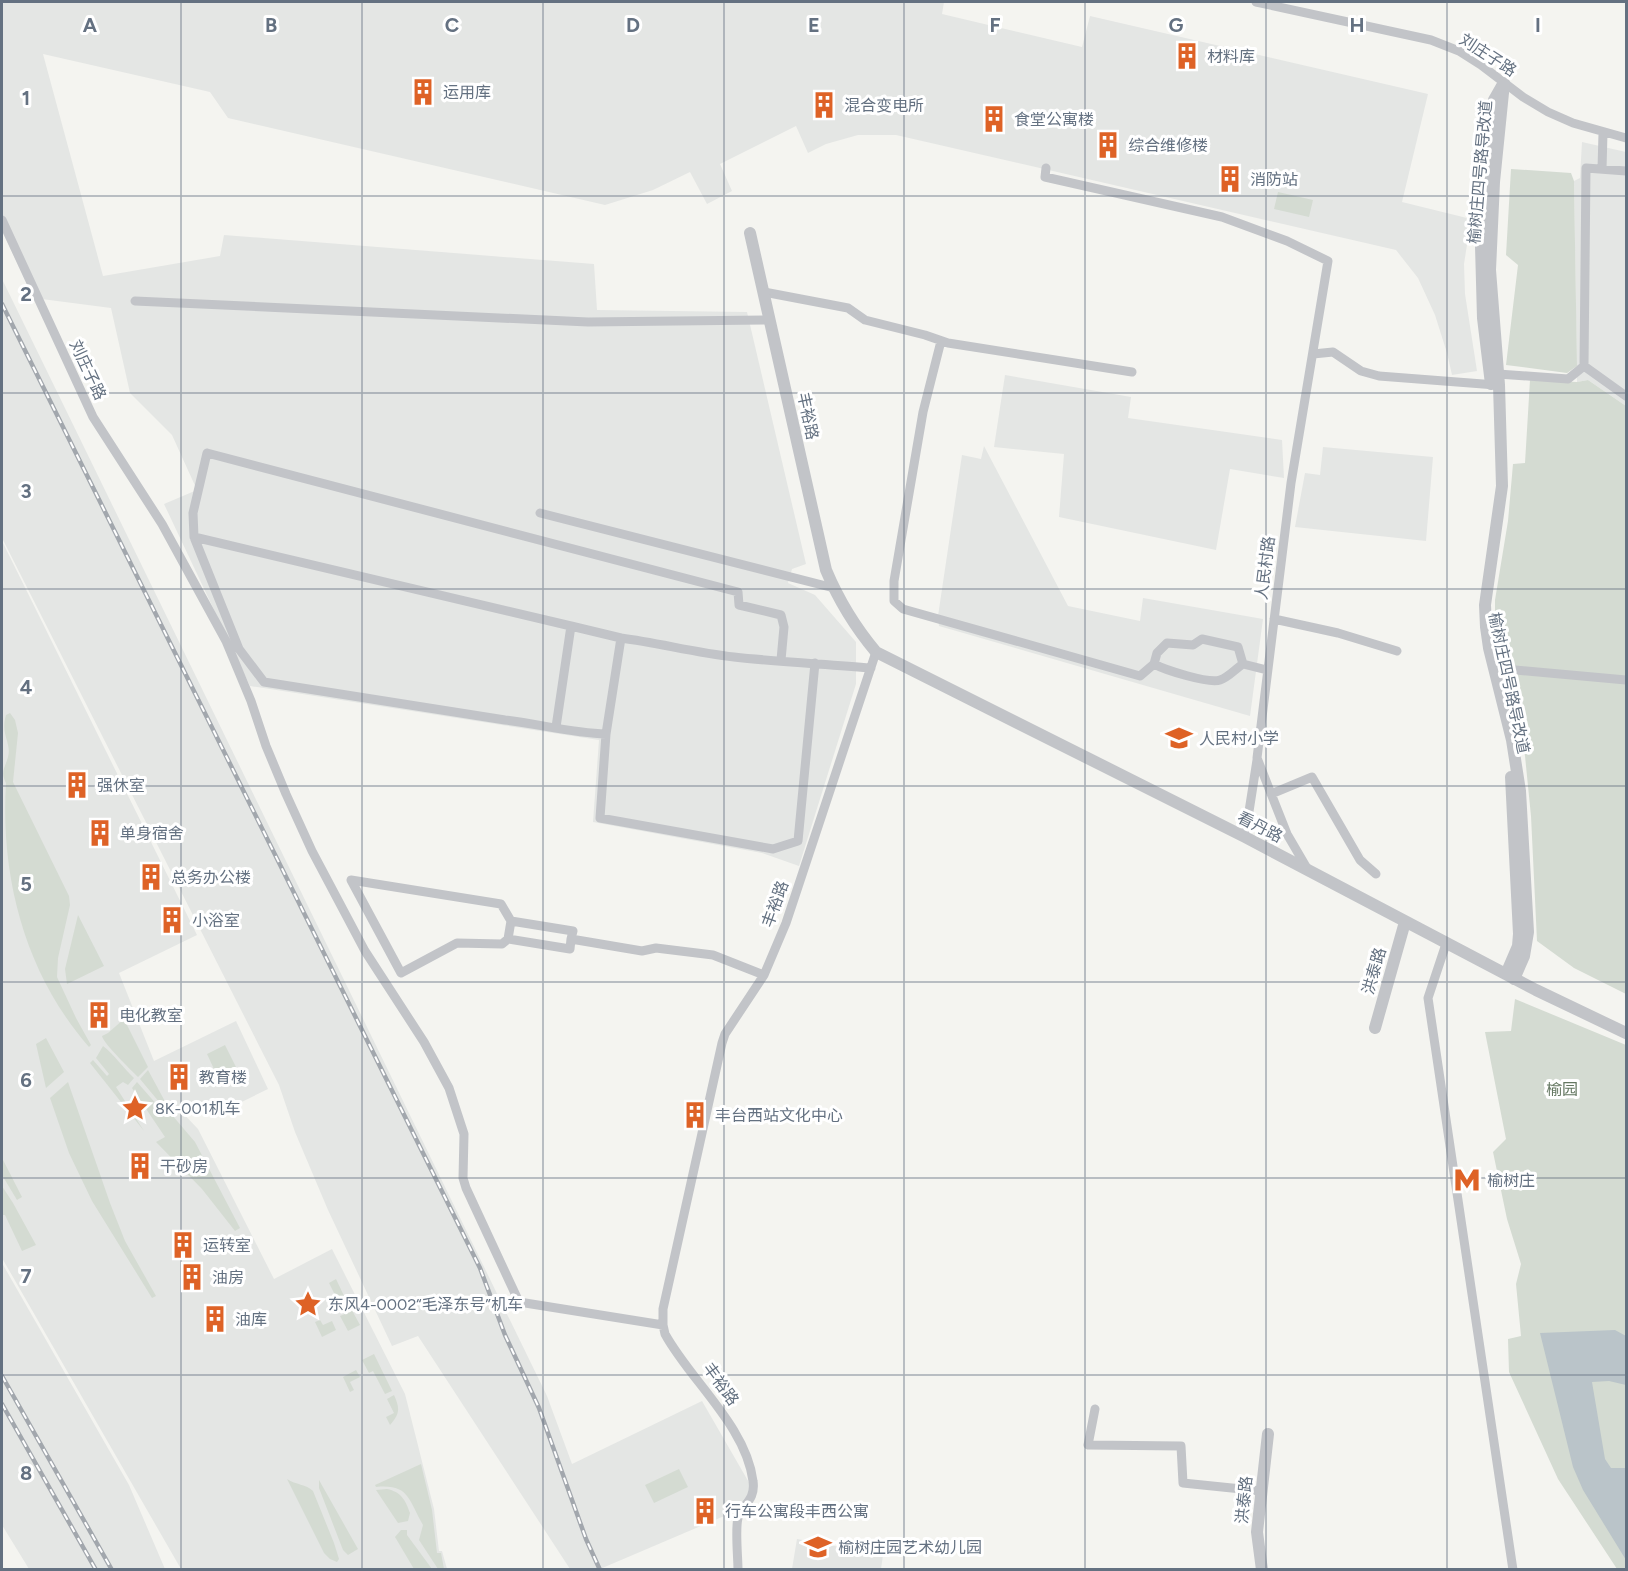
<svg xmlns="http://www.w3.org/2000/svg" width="1628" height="1571" viewBox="0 0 1628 1571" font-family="Figtree,'Noto Sans SC',sans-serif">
<rect width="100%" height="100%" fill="#f4f4f0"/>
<!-- built -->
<path fill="#e4e6e4" d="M2,2h942l-2,12 140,33 8,-31 338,78 -26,108 69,17 -7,45 1,30 12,77 -25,4 -5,-22 -12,-38 -17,-37 -22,-28 -500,-115h-38l-32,9 -18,9 -12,-27 -76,38 12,27 -25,13 -17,-32 -37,18 -48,15 -377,-87 -18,-26 -167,-38 60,222 117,-20 4,-21 370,29 3,46 150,2 59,252 -14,5 -4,14 27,12 41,47v42l-57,182 -37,-13 -169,-31 6,-82 -349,-54 -86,-182 33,-14 -25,-55 -42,-42 -19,-85 -77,-10 -32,-67z
M1582,142l44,10v254l-38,-26 -11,2 -3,-201 6,-3z
M2,279l545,1117 25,68 130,-63 49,85 -8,22 -143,61h-30l-152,-233 -26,10 -64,-136 -33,-78 -16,-47 -277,-547z
M1005,375l126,22 -3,21 154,22 2,38 -54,-9 -14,81 -157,-33 5,-63 -70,-7z
M984,446l84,160 72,15 3,-23 120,21 -13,97 -311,-90 -1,-10 24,-161 19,4z
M1323,447l110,10 -7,84 -131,-14 10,-54 15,2z
M2,541l195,394 -78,38 35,88 82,-40 32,68 -53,26 -6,-11 -17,8 -14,-4 20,21 76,150 58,-30 73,145 29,115 5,42h3l5,18h-266l-179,-311z
M2,1263l127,222 36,84h-136l-27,-44z
M797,1539l86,16 -2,14h-89z"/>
<!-- green -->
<path fill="#d4dbd2" d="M1511,169l60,4 3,8 3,185 -10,7 -61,-8 12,-100 -12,-10z
M1278,192l35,8 -4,17 -35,-8z
M1530,380l47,2 11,-2 38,26v588l-52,-26 -37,-27 -6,-125 -6,-60 -12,-60 -14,-42 -4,-37v-17l13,-79 5,-57 12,-1z
M10,713l5,7 3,13 -5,49 56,114 1,9 -12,53 -1,19 19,41 15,27 -2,2c-63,-72 -89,-168 -83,-264 -6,-11 -1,-15 2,-26 4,-14 -8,-22 -2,-42z
M78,915l26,51 -37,18 -2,-15z
M1515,999l111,46v524h-9l-59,-90 -49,-107 -1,-33 13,-3 -5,-52 5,-20 -14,-45 -14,-67 13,-13 -21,-107 26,-1z
M124,1019l24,48 -10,10c-7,-7 -35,-34 -36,-41l6,-3z
M46,1038l18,34 -18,16 -10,-44z
M225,1045l15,30 -19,9 -14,-30z
M103,1046c12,9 20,22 31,32l-6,7 -5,-3 -7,5 28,44 -54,-68 3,-3 14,16 2,-2 -13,-16z
M148,1070l20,37 -8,-4 -20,-24z
M68,1082l42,121 15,38 31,55 -4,2 -60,-97 -23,-48 -19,-55z
M137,1082l21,24 14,9 23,27 45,86 -5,3 -33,-42 -46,-47 9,-5 -33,-49z
M2,1158l20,39 -5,3 -15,-25z
M2,1186l11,17 23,42 -14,6 -17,-36h-3z
M336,1279l10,21 -7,3 -10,-20z
M348,1303l12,22 -12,6 -8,-15 5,-2 -4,-8z
M320,1320l3,5 9,-4 4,9 -14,7 -7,-15z
M374,1354l18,37 -7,3 -12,-23 -4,2 -7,-13z
M356,1370l4,7 -10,5 4,8 -4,2 -7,-15z
M394,1395c6,13 6,19 -4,30l-4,-8 8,-4 -7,-14z
M421,1464l11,46 5,43h4l3,16h-6l-19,-29 4,-15c-15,-26 -14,-41 -47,-38l-1,-2z
M679,1469l9,18 -34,16 -9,-18z
M287,1479c9,6 19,5 26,12l21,52 5,16 -2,3 -7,-3 -6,-6z
M319,1480l39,69 -10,6 -5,-5 -24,-62z
M387,1489c14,3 18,10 23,24l-2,8 -10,2 -22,-33z
M401,1530h6v5l25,34h-18l-19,-32z"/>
<!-- water -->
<path fill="#bac4c9" d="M1615,1330l11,6v49l-17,-4 -17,1 13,77 6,9h15v92l-43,-70 -10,-23 -33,-134z"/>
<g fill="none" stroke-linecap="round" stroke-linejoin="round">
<!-- minor -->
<path stroke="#c2c4c8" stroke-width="9" d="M1256,2l175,38 28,11 22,14 42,32 25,15 25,11 53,15
M1046,168l-1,9 177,40 65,24 41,20 -37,222 -34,275 30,76 21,36
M1602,169l1,-36
M2,220l91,197 69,107 64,117 25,60 15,45 20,48 26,57 53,100 59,91 25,46 15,46 -1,44 3,10 53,114 144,23
M764,292l84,16 17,12 60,15 23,8 184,29
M135,301l453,21 182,-2
M941,341l-18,71 -29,169v20l9,8 237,67 14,-12c11,6 55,20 66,16 9,-3 15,-11 23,-16l24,6
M1313,354l20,-2 28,19 18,5 117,9
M1584,366l2,-198 40,3
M1584,366l42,30
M1498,374l70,5 16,-13
M540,513l294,75
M194,537l-1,-24 14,-60 531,139 1,13 42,10 3,12 -3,33
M1274,619l64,14 59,18
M571,626l-377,-89 45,112 25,33c80,12 161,26 241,38 34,4 67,13 101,14
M815,663l-17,178 -25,8 -173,-31 6,-84 15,-96c38,5 75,15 113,19 45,5 91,7 137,11
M1154,664l3,-11 10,-10 26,2 9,-6 36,8 5,17
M1494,668l132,12
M556,727l15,-101 50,12
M1271,794l41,-17 48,83 16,14
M1245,837l12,-77
M508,939l-6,5 -45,-1 -56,30 -50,-93 150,24 10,17
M571,939l-1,10 -62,-10 3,-18 62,10 -2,8 71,12 14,-3 57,7 51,20
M1446,944l-18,54 85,572
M1095,1409l-7,36 93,1 2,37 78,8
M738,1570c0,-13 -3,-41 0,-52 3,-13 18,-17 15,-37 -7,-55 -63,-101 -88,-147l-2,-9v-16l59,-266 3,-9 39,-59 22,-52 90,-271"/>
<!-- tertiary -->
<path stroke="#c2c4c8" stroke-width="12" d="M1504,83l-10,99 -4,88 9,115 3,101 -17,119 1,22 3,21 23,92 8,51 8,141 -4,24 -10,23
M750,233l76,337c13,31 29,57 50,82l369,185 291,153 90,43
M1491,384l-8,-66 -2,-72 9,-124 4,-22 8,-14
M1506,974l12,-28 1,-12 -8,-157
M1375,1028l30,-106
M1262,1570l-5,-38 11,-98"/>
<defs>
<path id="rail" d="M2,304l478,964 25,67 34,73 47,131 14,31
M2,1376l110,194
M2,1404l94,166"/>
</defs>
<!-- rail casing -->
<use href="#rail" stroke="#a2a7ad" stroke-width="4.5"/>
<!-- rail -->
<use href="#rail" stroke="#fff" stroke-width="2" stroke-dasharray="7" stroke-linecap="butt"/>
</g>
<!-- grid -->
<path fill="none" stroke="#647181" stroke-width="1.5" stroke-opacity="0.55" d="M181,2v1568M362,2v1568M543,2v1568M724,2v1568M904,2v1568M1085,2v1568M1266,2v1568M1447,2v1568M2,196h1624M2,393h1624M2,589h1624M2,786h1624M2,982h1624M2,1178h1624M2,1375h1624"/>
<!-- icons -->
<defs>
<symbol id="building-bare" viewBox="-9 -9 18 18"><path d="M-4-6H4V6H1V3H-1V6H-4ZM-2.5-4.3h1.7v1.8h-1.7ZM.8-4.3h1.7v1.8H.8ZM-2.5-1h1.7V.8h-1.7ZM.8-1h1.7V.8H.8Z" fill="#de6226" stroke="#fff" stroke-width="2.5" paint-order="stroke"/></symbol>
<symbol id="school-bare" viewBox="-9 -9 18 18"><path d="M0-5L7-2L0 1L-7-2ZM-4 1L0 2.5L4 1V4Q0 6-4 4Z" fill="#de6226" stroke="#fff" stroke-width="2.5" paint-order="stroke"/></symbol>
<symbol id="sight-bare" viewBox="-9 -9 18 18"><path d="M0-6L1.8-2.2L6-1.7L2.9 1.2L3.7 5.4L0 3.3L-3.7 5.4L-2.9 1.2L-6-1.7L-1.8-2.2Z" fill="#de6226" stroke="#fff" stroke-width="2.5" paint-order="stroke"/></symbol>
<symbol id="metro-bare" viewBox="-9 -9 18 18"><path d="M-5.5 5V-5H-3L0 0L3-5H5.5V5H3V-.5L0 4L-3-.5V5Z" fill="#de6226" stroke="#fff" stroke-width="2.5" paint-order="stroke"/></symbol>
</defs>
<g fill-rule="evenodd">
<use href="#building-bare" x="1168" y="37" width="38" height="38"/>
<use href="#building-bare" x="404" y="73" width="38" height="38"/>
<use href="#building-bare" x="805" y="86" width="38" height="38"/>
<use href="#building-bare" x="975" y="100" width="38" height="38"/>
<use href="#building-bare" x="1089" y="126" width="38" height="38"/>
<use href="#building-bare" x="1211" y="160" width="38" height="38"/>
<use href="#school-bare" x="1160" y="719" width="38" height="38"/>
<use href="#building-bare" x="58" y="766" width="38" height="38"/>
<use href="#building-bare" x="81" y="814" width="38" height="38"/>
<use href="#building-bare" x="132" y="858" width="38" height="38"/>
<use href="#building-bare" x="153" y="901" width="38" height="38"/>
<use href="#building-bare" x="80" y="996" width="38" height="38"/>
<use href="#building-bare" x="160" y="1058" width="38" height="38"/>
<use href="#sight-bare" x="116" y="1089" width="38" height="38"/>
<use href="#building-bare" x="676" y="1096" width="38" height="38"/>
<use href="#building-bare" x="121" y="1147" width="38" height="38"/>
<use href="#metro-bare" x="1448" y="1161" width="38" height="38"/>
<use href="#building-bare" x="164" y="1226" width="38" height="38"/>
<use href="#building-bare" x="173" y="1258" width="38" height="38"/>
<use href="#sight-bare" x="289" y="1285" width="38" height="38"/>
<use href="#building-bare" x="196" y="1300" width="38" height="38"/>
<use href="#building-bare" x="686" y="1492" width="38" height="38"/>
<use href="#school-bare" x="799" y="1528" width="38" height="38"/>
</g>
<g text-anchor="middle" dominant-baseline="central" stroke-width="6" stroke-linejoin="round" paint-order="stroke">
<!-- street labels -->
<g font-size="16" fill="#647181" stroke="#fff">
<text transform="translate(1488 55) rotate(33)">刘庄子路</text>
<text transform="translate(1480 172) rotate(-85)">榆树庄四号路导改道</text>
<text transform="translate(88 370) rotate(65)">刘庄子路</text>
<text transform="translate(808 416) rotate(78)">丰裕路</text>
<text transform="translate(1265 568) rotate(-83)">人民村路</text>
<text transform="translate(1509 683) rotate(78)">榆树庄四号路导改道</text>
<text transform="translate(1260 827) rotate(27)">看丹路</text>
<text transform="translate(775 904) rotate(-70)">丰裕路</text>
<text transform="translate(1374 971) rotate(-74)">洪泰路</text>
<text transform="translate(721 1384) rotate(54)">丰裕路</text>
<text transform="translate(1244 1500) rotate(-84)">洪泰路</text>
</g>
<!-- poi labels -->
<g font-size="16" fill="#647181" stroke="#fff" text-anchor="start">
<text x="1207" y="56">材料库</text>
<text x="443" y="92">运用库</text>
<text x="844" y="105">混合变电所</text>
<text x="1014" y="119">食堂公寓楼</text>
<text x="1128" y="145">综合维修楼</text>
<text x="1250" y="179">消防站</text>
<text x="1199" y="738">人民村小学</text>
<text x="97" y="785">强休室</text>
<text x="120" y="833">单身宿舍</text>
<text x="171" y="877">总务办公楼</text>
<text x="192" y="920">小浴室</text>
<text x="119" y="1015">电化教室</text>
<text x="199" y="1077">教育楼</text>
<text x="155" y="1108">8K-001机车</text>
<text x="715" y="1115">丰台西站文化中心</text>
<text x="160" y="1166">干砂房</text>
<text x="1487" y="1180">榆树庄</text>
<text x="203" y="1245">运转室</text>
<text x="212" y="1277">油房</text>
<text x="328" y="1304">东风4-0002“毛泽东号”机车</text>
<text x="235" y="1319">油库</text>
<text x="725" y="1511">行车公寓段丰西公寓</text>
<text x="838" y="1547">榆树庄园艺术幼儿园</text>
</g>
<!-- park labels -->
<g font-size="16" fill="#657862" stroke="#fff">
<text x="1562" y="1089">榆园</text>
</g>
</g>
<g font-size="20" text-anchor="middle" font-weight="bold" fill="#647181" stroke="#fff" stroke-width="6" stroke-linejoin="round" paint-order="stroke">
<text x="90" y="32">A</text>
<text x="271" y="32">B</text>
<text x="452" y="32">C</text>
<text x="633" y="32">D</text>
<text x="814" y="32">E</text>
<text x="995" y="32">F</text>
<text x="1176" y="32">G</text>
<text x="1357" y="32">H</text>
<text x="1538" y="32">I</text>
<text x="26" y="105">1</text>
<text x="26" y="301">2</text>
<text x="26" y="498">3</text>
<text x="26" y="694">4</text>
<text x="26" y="891">5</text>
<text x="26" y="1087">6</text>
<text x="26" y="1283">7</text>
<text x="26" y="1480">8</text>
</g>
<!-- border -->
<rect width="1628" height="1571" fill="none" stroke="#647181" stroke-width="6"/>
</svg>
